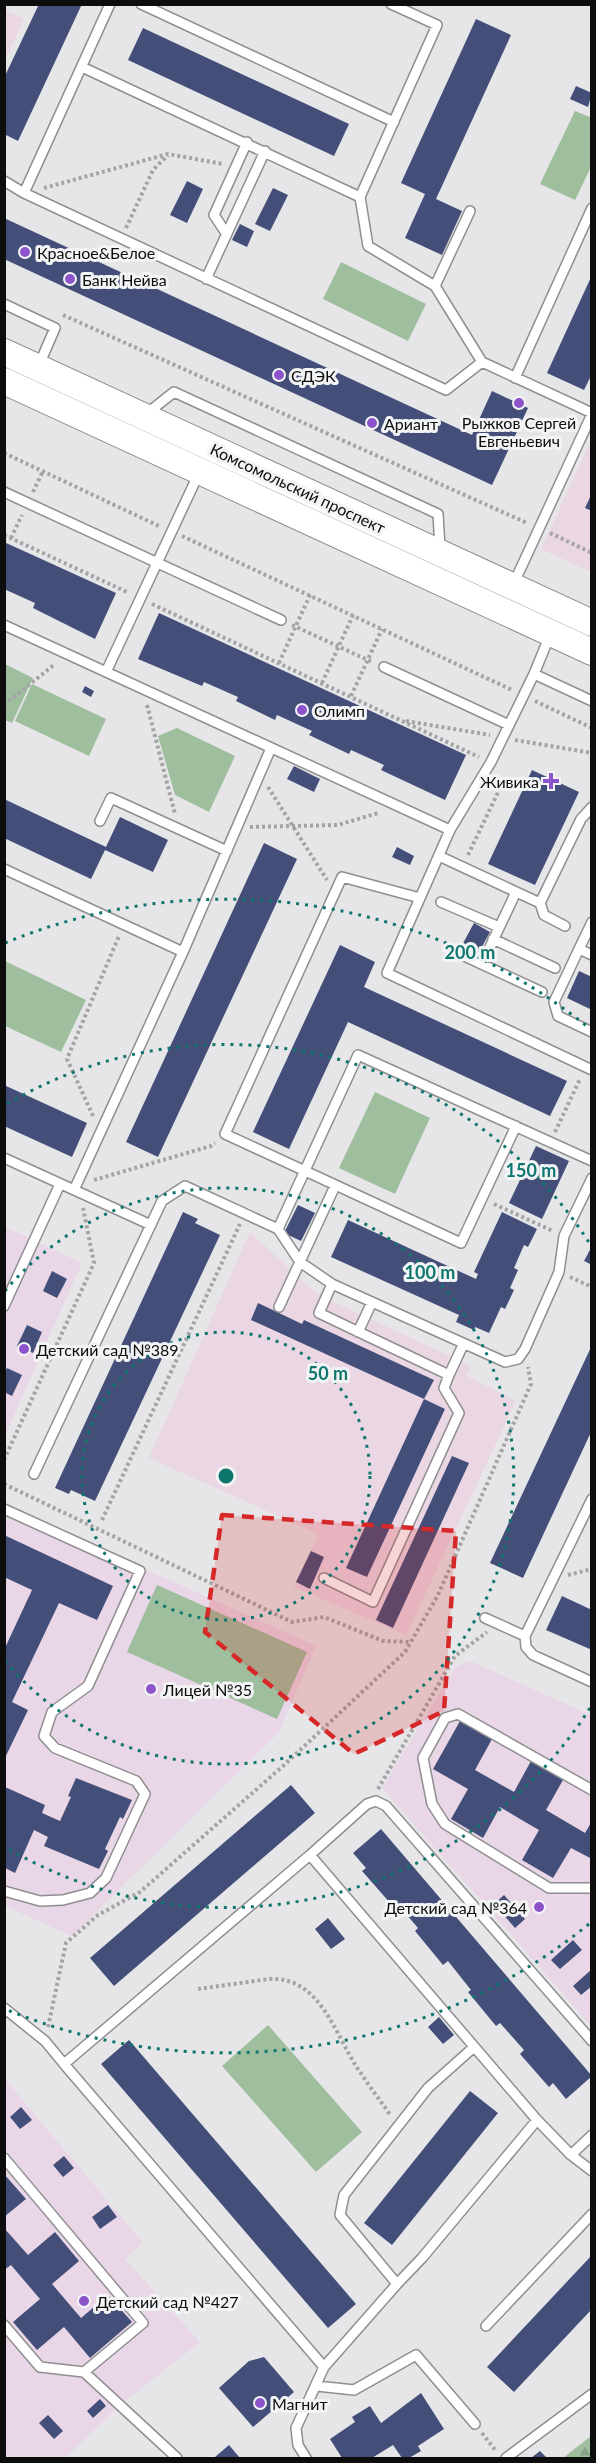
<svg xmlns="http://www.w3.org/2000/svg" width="596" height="2463" viewBox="0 0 596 2463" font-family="Lato,sans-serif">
<defs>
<pattern id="forest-firs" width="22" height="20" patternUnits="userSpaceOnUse" patternTransform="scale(1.5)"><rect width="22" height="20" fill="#9fbe9e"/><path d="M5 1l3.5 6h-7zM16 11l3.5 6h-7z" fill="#88a287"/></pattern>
</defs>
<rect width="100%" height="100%" fill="#e6e6e8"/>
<!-- commercial -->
<path fill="#ebd6e4" d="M5,10l19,9 -19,42z
M591,440v132l-50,-23z
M250,1232l67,62 154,72 -4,10 49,25 -110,234 -112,-48 24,-53 -169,-76z"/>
<!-- education -->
<path fill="#e9d6e7" d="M5,1227l77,36 -77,172z
M5,1506l311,140 -37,86 -207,204 -67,-30z
M470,1661l121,54v311l-209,-238 73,-121z
M4,2078l139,165 -18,16 75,83 -80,63 -55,53h-60z"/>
<!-- forest -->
<path fill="url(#forest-firs)" d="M591,2436v22h-28z"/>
<!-- park -->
<path fill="#9fbe9e" d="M575,111l17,7 -1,49 -16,33 -35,-16z
M341,262l85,42 -18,37 -85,-42z
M5,664l28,14 -21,45 -7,-3z
M32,684l74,35 -17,37 -74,-35z
M177,728l58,28 -26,56 -34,-17 -17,-59z
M5,961l81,39 -25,52 -56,-26z
M375,1092l55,26 -35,76 -56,-26z
M157,1585l150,67 -30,67 -150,-67z
M268,2025l94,107 -46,40 -94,-106z"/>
<!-- building -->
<path fill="#434f79" d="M39,4h43l-64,137 -14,-7v-56z
M476,19l35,16 -75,164 26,12 -20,44 -37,-17 20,-44 -24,-11z
M143,28l206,96 -15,32 -206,-96z
M576,86l16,7 -4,14 -18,-8z
M187,181l16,8 -16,34 -17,-8z
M273,188l15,7 -18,36 -15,-7z
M4,218l468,217 20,-44 36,17 -36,77 -488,-226z
M240,224l14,7 -7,16 -15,-7z
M592,275v99l-8,16 -37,-17z
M592,493v18l-7,-3z
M4,542l112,51 -21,46 -62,-31 2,-5 -31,-14z
M159,613l307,142 -21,45 -64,-30 3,-5 -33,-15 -2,4 -40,-19 3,-4 -35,-16 -2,5 -39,-19 2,-4 -34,-15 -2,4 -64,-27z
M85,686l9,5 -3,6 -9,-5z
M294,766l26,13 -6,13 -27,-13z
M532,770l47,22 -44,93 -47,-21z
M4,799l102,48 14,-30 48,23 -15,32 -48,-22 -14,29 -87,-41z
M264,843l33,16 -139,298 -32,-15z
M397,847l17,9 -4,9 -18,-8z
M474,923l16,9 -13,24 -16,-9z
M340,945l35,17 -11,25 203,94 -17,35 -202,-94 -59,127 -36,-17z
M579,971l13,6v33l-25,-12z
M4,1085l83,38 -15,34 -68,-31z
M536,1146l33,15 -27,58 -33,-16z
M298,1205l17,8 -14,28 -17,-8z
M183,1212l15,7 -3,4 25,12 -125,266 -24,-11 -2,4 -14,-6z
M502,1212l35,17 -9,18 -4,-2 -10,23 4,2 -8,18 4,2 -9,19 -4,-2 -12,26 -14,-6 -1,3 -18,-8 3,-7 -128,-58 17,-37 128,59 2,-5 -4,-2z
M592,1246v19l-8,-4z
M52,1271l15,8 -10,19 -14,-7z
M258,1303l44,21 2,-4 130,60 -10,19 21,10 -78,168 -21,-9 78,-169 -173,-79z
M27,1325l15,7 -9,21 -16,-7z
M592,1345v85l-69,148 -33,-15z
M7,1368l15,7 -10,21 -8,-4v-18z
M452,1456l17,7 -76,165 -17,-8z
M4,1535l109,51 -16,34 -38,-17 -47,99 16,8 -24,50v-110l28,-60 -28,-13z
M311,1551l13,6 -14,32 -14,-7z
M562,1596l30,14v40l-46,-20z
M460,1721l32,18 -17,31 39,22 17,-31 32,19 -17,30 39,23 7,-12v38l-21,-11 -18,30 -31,-18 17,-30 -19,-11 -20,-12 -17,31 -32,-19 17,-30 -35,-20z
M76,1778l56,22 -9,19 -3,-2 -15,32 3,2 -9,18 -55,-23 4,-9 -14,-7 -19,43 -10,-5v-81l40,18 -3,8 18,8 11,-24 -3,-1z
M291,1785l24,28 -201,173 -24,-28z
M381,1829l211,247 -26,23 -13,-16 -4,4 -29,-33 4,-4 -24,-27 -4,3 -28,-34 3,-2 -23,-29 -5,4 -28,-34 3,-3 -23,-27 -4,3 -29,-33 4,-3 -13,-15z
M504,1895l21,24 -10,9 -21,-24z
M328,1918l17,21 -14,10 -16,-20z
M573,1940l9,10 -22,19 -9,-9z
M592,1969v17l-11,9 -8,-9z
M439,2017l15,18 -11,9 -15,-17z
M129,2040l227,264 -28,24 -227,-264z
M470,2091l28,22 -106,132 -28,-22z
M21,2107l11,13 -12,9 -10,-12z
M64,2156l10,12 -11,9 -10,-12z
M4,2174l22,25 -22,18z
M108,2205l9,12 -17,12 -8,-12z
M4,2228l24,27 27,-23 24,29 -27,23 29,34 27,-23 24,27 -42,36 -26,-31 -27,23 -24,-28 27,-23 -29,-34 -7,5z
M592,2255v54l-78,83 -27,-25z
M264,2357l30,35 -41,35 -34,-39 30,-27z
M421,2393l23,36 -26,17 3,5 -12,7h-7l-9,-13 -21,13h-30l-12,-19 25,-17 -3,-5 18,-11 11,17z
M100,2399l6,7 -13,12 -6,-7z
M48,2415l15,16 -9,8 -15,-16z
M229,2445l11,13h-23l-2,-1z
M540,2451l7,7h-16z"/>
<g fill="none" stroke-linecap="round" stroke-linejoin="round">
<defs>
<path id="service" d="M141,4l253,118
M391,4l46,21 -77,172 8,49 67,40 47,76
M82,67l278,130
M4,181l20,12 422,197 36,-28 110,51
M24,193l86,-189
M226,233l-12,-18 33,-73
M206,279l59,-128
M435,286l35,-75
M4,304l51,24 -16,37
M515,378l77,-170
M145,415l29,-23 264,122 2,34
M4,492l277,128
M513,585l79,-171
M4,625l446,205
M550,635l-16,39 -43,88 -41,68 -63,143 205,97
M384,667l125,58
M106,672l93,-199
M534,674l58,27
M100,821l11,-23 116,53
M439,856l101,47 41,-84 11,-12
M4,869l179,83
M420,898l-78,-21 -117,257 236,109 55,-117
M441,902l58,25
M540,903l4,12 21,11
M592,922l-13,27 13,6
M493,939l62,29
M579,949l-25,53 4,14 34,16
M462,955l80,37
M482,964l34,-72
M4,1158l147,67
M592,1161l-234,-106 -80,174 22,33 32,22 173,78 13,-3 7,-10 34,-77 5,-36 28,-58
M74,1190l109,-238 88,-204
M4,1306l56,-122
M279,1307l56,-121
M358,1332l14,-30
M449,1375l14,-30
M34,1474l128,-273 23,-15 93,43
M592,1499l-67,137 1,11 7,8 59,27
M4,1509l136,62 -52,115 -36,26 -8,24 11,12 81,33 9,13 -39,84 -16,15 -27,7 -23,1 -36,-10
M324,1578l49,24 86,-189 -15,-25 5,-13 -130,-62 13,-29
M485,1618l40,18
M592,1790l-134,-76 -13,4 -22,40 9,46 13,20 104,64h43
M310,1855l57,-51 9,-3 10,5 206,235
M4,2008l41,33 19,23
M571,2155l21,-20
M4,2158l139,165 -59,49
M397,2284l25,-26 115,-138
M4,2325l36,42 44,5 93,86
M486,2326l106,-112
M324,2367l-260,-303 246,-209 227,265 34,35 21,16
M317,2386l37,4 62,-35 59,69
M306,2458l-8,-13 -2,-17 28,-61 73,-83 -57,-69 4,-20 84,-107 46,-41
M506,2458l86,-64"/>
<path id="secondary" d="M4,352l588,271
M4,381l588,271"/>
</defs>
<!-- service casing -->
<use href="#service" stroke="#8f8f91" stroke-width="12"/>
<!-- secondary casing -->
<use href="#secondary" stroke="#8f8f91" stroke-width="28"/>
<!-- path -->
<path stroke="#a4a4a6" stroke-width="4" stroke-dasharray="3 3" stroke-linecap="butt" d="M44,188l124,-34 55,10
M126,228l27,-58 15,-15
M63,315l464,208
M4,453l157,74
M33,492l10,-21
M550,533l42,20
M4,535l125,58
M182,536l330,154
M11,538l11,-23
M152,604l327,153
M292,625l80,37
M279,663l31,-68
M322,683l31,-68
M351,696l31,-67
M535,701l57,27
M4,705l51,-41
M147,705l28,109
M406,721l84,14
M515,740l77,13
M268,787l59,93
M250,827l88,-2 40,-12
M468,855l36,-75
M93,1116l-26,-57 52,-123
M555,1132l25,-53
M94,1180l117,-34 4,-3
M494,1204l59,27
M570,1277l22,10
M4,1460l90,-197 -11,-55
M4,1484l288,138 32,-5 59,24 27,1
M102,1520l138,-296
M568,1575l24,-6
M378,1789l77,-133 32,-24
M198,1989l71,-10c50,-3 66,54 87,87 11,17 23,33 35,50
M48,2027l18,-84 32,-28 42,-23 143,-126 122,-114 33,-57 93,-211 -3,-17
M482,2433l14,18"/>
<!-- service -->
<use href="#service" stroke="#fff" stroke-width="9"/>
<!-- secondary -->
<use href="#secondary" stroke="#fff" stroke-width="26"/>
</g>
<!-- marked area -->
<path fill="#d62828" fill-opacity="0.2" stroke="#d62828" stroke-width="4.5" stroke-dasharray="12 8" stroke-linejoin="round" d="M222,1515l234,16 -12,180 -90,43 -149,-122z"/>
<!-- distance rings -->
<g fill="none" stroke="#0f766e" stroke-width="3" stroke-dasharray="3 6">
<circle cx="226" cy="1476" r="144"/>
<path d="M5 1291A288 288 0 1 1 5 1661"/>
<path d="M590 1708A432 432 0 0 1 7 1848M7 1104A432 432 0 0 1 590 1244"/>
<path d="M589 1924A577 577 0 0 1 5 2009M5 943A577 577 0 0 1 589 1028"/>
</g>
<!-- markers -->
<g fill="#8d53ca" stroke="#f3f4f5" stroke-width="2">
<circle cx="25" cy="252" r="6"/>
<circle cx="70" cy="279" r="6"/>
<circle cx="279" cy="375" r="6"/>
<circle cx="519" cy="403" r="6"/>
<circle cx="372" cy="423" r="6"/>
<circle cx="302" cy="710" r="6"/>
<path d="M548 772h6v6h6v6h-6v6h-6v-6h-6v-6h6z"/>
<circle cx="24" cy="1349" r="6"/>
<circle cx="151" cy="1689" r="6"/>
<circle cx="539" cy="1907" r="6"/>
<circle cx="84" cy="2301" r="6"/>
<circle cx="260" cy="2403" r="6"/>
</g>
<g text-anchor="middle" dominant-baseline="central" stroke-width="6" stroke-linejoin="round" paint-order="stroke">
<!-- poi labels -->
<g font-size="16" fill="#0d0d0e" stroke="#f3f4f5" text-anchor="start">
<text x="37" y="252">Красное&amp;Белое</text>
<text x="82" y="279">Банк Нейва</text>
<text x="291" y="375">СДЭК</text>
<text x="519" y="422" text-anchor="middle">Рыжков Сергей<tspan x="519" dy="18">Евгеньевич</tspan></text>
<text x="384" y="423">Ариант</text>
<text x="314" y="710">Олимп</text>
<text x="539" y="781" text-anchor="end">Живика</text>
<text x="36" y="1349">Детский сад №389</text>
<text x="163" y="1689">Лицей №35</text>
<text x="527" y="1907" text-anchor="end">Детский сад №364</text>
<text x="96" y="2301">Детский сад №427</text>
<text x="272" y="2403">Магнит</text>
</g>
<!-- street labels -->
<g font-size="16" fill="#0d0d0e" stroke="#f3f4f5">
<text transform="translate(298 488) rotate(25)">Комсомольский проспект</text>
</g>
</g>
<circle cx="226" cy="1476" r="9" fill="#0f766e" stroke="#f3f4f5" stroke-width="3"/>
<g font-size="18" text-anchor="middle" font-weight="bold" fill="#0f766e" stroke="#f3f4f5" stroke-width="6" stroke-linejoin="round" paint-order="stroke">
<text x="470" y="959">200 m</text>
<text x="531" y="1177">150 m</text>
<text x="430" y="1279">100 m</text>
<text x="328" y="1380">50 m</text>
</g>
<!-- border -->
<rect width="596" height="2463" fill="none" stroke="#0d0d0e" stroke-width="12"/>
</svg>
